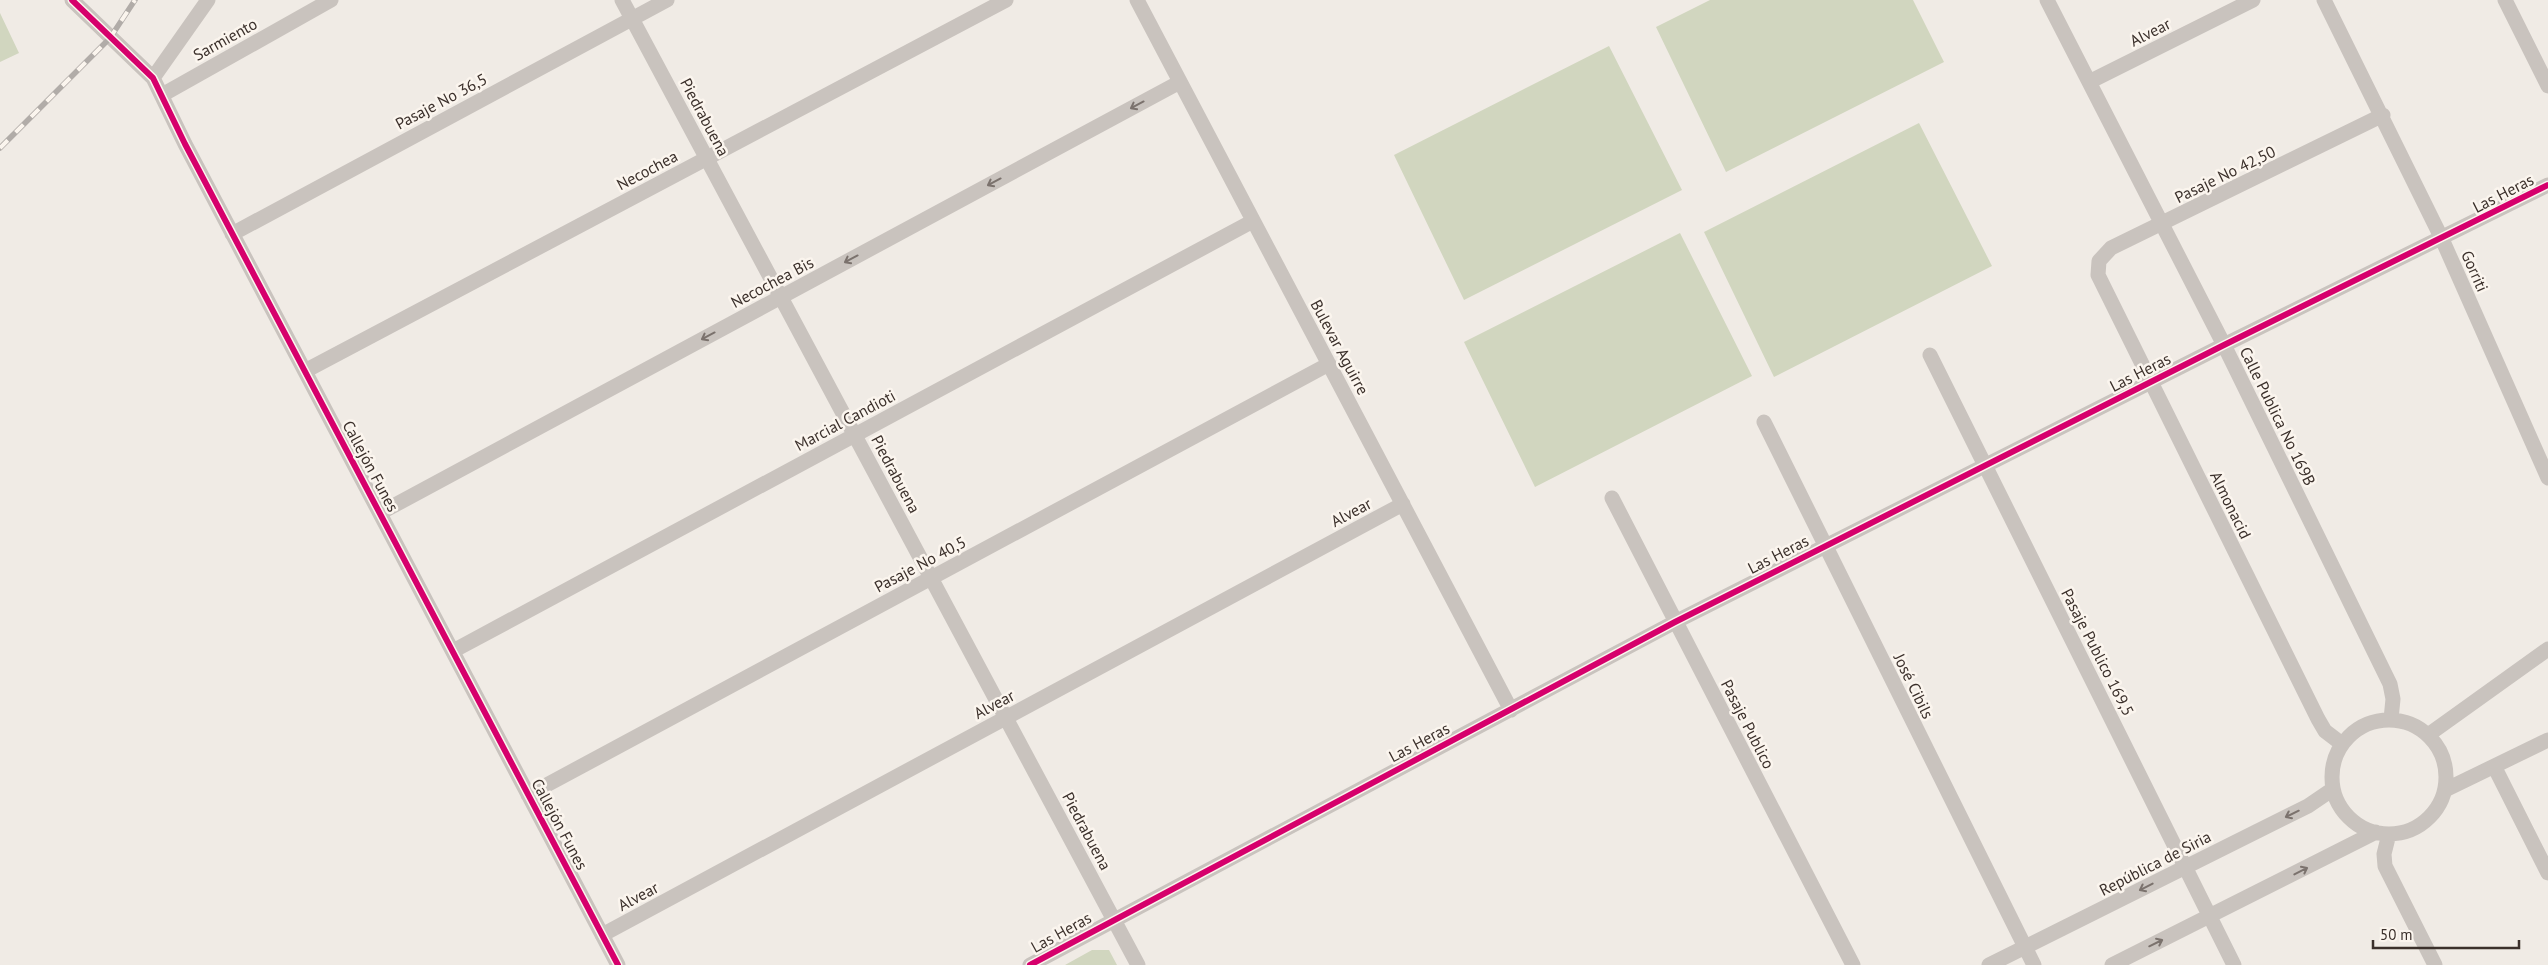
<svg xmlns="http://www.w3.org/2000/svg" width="2548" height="965" viewBox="0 0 2548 965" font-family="'PT Sans',sans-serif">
<rect width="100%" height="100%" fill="#f0ebe5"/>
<!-- green -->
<path fill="#d1d6bf" d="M1710,0h203l31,62 -218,110 -70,-145z
M0,13l19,40 -19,9z
M1609,46l73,144 -218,110 -70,-145z
M1919,123l73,143 -218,111 -70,-145z
M1680,233l72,143 -217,111 -71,-145z
M1092,950h17l8,15h-52z"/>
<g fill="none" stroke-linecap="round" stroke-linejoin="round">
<!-- street -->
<path stroke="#c9c3be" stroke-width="15" d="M72,0l81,78 32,66 433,821
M622,0l516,965
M1137,0l374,710
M2047,0l177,345 166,339 3,15 -2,20
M2324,0l118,239 106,239
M2505,0l43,86
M153,78l55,-78
M2089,82l164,-82
M162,95l169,-95
M232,234l435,-234
M1930,355l304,610
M305,371l701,-371
M1764,422l270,543
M1612,498l241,467
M380,513l800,-431
M453,651l800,-430
M2332 777a57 57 0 1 1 114 0a57 57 0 1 1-114 0Z
M2428,735l120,-86
M2342,744l-17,-13 -7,-12 -220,-444 1,-14 12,-13 272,-133
M2495,768l53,105
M2445,790l103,-50
M528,795l801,-431
M2389,834l-5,20 1,12 50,99
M602,935l801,-431
M1030,965l645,-343 549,-277 324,-160
M1989,965l319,-159 25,-17
M2112,965l264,-133"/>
<defs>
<path id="rail" d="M0,148l110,-110 25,-38"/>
</defs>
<!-- rail casing -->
<use href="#rail" stroke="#b1aca8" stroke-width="5.5"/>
<!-- rail -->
<use href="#rail" stroke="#fbf5ee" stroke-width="4" stroke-dasharray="11" stroke-linecap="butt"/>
<defs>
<path id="cycleway" d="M72,0l81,78 32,66 433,821
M1030,965l645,-343 549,-277 324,-160"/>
</defs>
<!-- cycleway casing -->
<use href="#cycleway" stroke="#fbf5ee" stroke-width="9"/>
<!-- cycleway -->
<use href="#cycleway" stroke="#d6006c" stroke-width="6"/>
</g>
<!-- one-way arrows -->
<defs><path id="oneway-shaft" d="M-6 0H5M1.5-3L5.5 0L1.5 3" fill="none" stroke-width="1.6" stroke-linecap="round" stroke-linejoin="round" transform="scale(1.25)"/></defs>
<g stroke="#7b726d">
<use href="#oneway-shaft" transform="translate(1137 105) rotate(152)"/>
<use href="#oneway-shaft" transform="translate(994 182) rotate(152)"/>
<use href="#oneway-shaft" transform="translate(851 259) rotate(152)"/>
<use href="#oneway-shaft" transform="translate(708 336) rotate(152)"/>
<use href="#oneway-shaft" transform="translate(2292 814) rotate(154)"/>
<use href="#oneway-shaft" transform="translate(2301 871) rotate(-27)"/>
<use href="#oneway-shaft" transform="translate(2146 887) rotate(153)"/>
<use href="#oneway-shaft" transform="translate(2156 943) rotate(-26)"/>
</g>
<g text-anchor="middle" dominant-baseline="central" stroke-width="5" stroke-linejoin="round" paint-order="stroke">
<!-- street labels -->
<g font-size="16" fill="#3b302b" stroke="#fbf5ee">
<text transform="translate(2150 32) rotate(-27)">Alvear</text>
<text transform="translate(225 39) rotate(-29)">Sarmiento</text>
<text transform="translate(441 101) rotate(-28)">Pasaje No 36,5</text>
<text transform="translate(705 117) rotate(62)">Piedrabuena</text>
<text transform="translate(647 170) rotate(-28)">Necochea</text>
<text transform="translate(2225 174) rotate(-26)">Pasaje No 42,50</text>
<text transform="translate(2503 193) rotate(-27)">Las Heras</text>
<text transform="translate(2475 271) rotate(66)">Gorriti</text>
<text transform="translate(772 282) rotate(-28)">Necochea Bis</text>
<text transform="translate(1340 347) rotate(62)">Bulevar Aguirre</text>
<text transform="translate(2140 372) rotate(-27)">Las Heras</text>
<text transform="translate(2278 416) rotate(64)">Calle Publica No 169B</text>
<text transform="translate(845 420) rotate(-28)">Marcial Candioti</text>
<text transform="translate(371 466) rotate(62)">Callejón Funes</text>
<text transform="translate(896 474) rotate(62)">Piedrabuena</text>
<text transform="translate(2231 505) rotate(64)">Almonacid</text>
<text transform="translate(1351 512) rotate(-28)">Alvear</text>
<text transform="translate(1778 554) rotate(-27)">Las Heras</text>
<text transform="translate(920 564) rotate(-28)">Pasaje No 40,5</text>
<text transform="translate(2098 652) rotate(63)">Pasaje Publico 169,5</text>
<text transform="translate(1914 686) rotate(64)">José Cibils</text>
<text transform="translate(994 704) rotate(-28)">Alvear</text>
<text transform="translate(1748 724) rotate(63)">Pasaje Publico</text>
<text transform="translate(1419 742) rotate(-28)">Las Heras</text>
<text transform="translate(560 824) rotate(62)">Callejón Funes</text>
<text transform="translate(1087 831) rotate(62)">Piedrabuena</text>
<text transform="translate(2155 863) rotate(-27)">República de Siria</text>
<text transform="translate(638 896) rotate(-28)">Alvear</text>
<text transform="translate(1061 932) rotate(-29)">Las Heras</text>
</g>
</g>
<!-- scale -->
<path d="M2373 940v8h146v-8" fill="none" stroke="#3b302b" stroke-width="2.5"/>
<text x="2380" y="940" font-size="15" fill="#3b302b" stroke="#fbf5ee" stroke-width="4" paint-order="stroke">50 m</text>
</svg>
